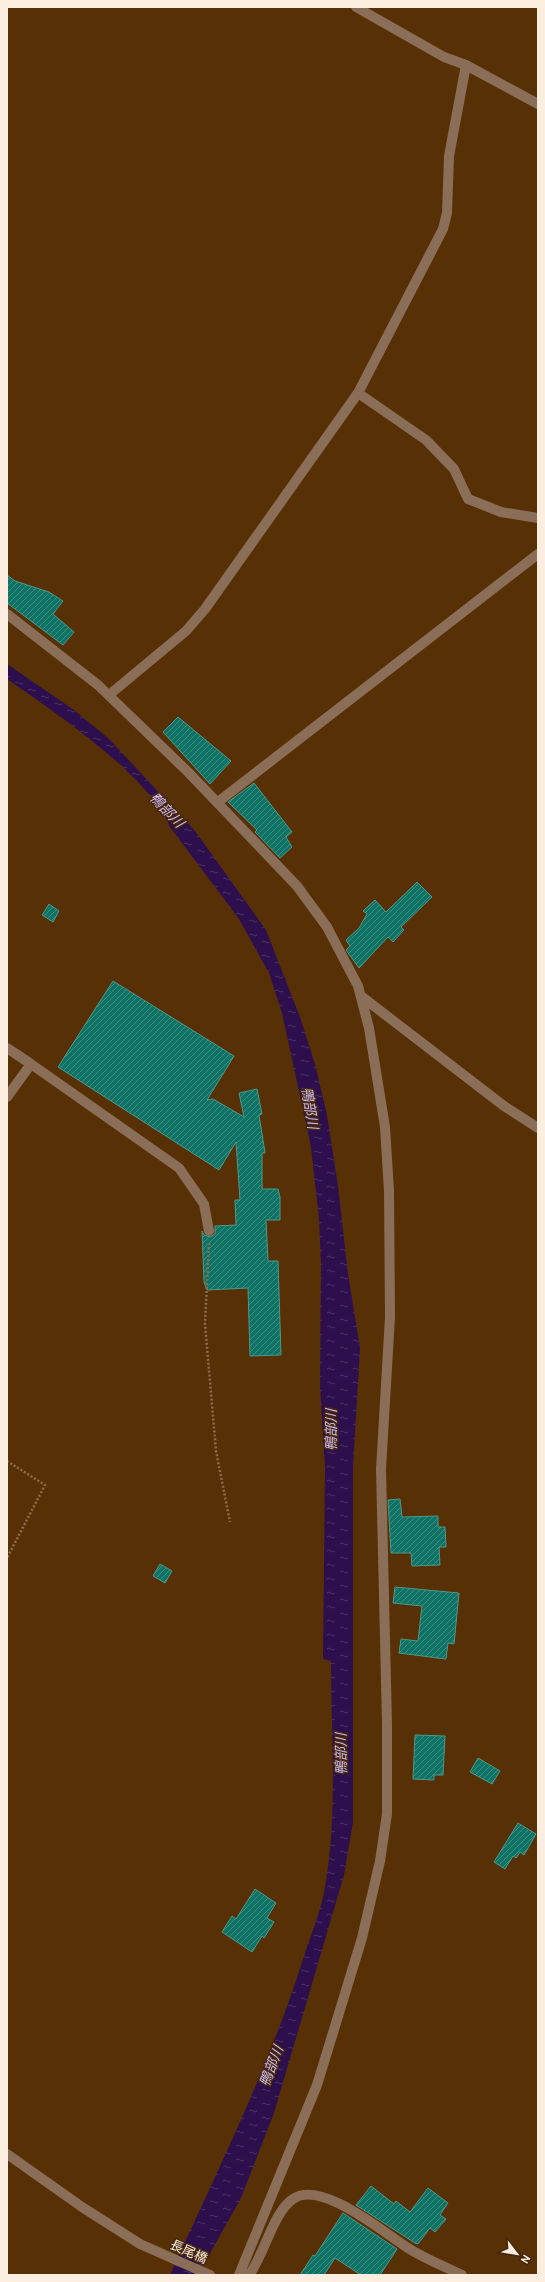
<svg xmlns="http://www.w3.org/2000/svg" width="545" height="2282" viewBox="0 0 545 2282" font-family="Cabin,'Noto Sans JP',sans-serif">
<defs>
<pattern id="water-ripples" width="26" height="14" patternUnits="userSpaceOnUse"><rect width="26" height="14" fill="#2d0f4d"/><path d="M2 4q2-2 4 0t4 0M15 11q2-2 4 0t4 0" fill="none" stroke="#4c3266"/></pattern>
<pattern id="building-hatch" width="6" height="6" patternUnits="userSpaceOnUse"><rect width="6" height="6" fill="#0e7265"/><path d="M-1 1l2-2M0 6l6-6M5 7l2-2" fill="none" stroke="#3e8d82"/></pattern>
</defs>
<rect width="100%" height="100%" fill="#573006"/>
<!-- water -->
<path fill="url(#water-ripples)" d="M7,664l67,46 34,28 87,93 71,99 34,87 15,47 12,51 11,71 10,88 12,74 -7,119v355l-9,53 -70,238 -33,85 -43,77h-28c47,-104 98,-205 132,-313 8,-25 19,-50 23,-75 13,-74 6,-151 6,-226l-8,-2 2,-191 -5,-82 1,-121 -2,-46 -8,-72 -29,-134 -13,-40 -30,-54 -69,-92c-20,-51 -117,-116 -163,-148z"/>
<!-- building -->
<path fill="url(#building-hatch)" stroke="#4e988b" d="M7,575l8,6 34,11 14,9 -10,13 21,18 -11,13 -56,-42z
M178,717l53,44 -21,23 -47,-52z
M254,783l38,49 -6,5 6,10 -12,11 -25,-26 2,-2 -29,-28z
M417,882l15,15 -31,30 3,3 -11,12 -5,-5 -29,31 -13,-18 4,-4 -4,-6 13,-12 8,-14 -4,-3 12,-11 11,12z
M49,904l10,7 -6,11 -11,-7z
M113,981l121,75 -27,44 6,-1 31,18 -5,-24 18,-4 5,25 -3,1 6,38h-3v36h16l2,8v23h-14l2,41h10l3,94 -31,1 -2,-68 -41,2 -3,-8 -2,-51 2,4 6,2 5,-3v-8l21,-1 -1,-25h5l-4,-58 -17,28 -161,-103z
M400,1499l2,18 36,-1v11h7l1,20h-7l1,18 -28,1 -1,-13h-20l-3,-53z
M160,1564l12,7 -7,12 -12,-7z
M395,1587l64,6 -5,51 -6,-1 -2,16 -47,-6 2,-14 17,2 4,-35 -29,-3z
M415,1735l30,1 -2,39h-9v5l-21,-1z
M478,1758l22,13 -8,13 -22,-12z
M518,1823l18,11 -12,21 -4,-3 -4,6 -3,-2 -8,13 -11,-7z
M255,1889l21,14 -9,15 7,4 -10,16 -2,-2 -10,16 -30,-20 10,-16 4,3z
M371,2186l23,18 2,-3 14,11 18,-24 20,15 -8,12 6,4 -11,13 -5,-4 -12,16 -3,-1 -59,-38z
M343,2213l54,36 -17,26h-19l-26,-17 -11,17h-24l13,-20 2,1z"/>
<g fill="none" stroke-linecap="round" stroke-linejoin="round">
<!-- path -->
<path stroke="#8c6c4c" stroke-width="2.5" stroke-dasharray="2 2" stroke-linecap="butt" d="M209,1243l-4,81 11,127 14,71
M7,1461l38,24 -38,73"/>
<!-- minor -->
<path stroke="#8a6e57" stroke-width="10" d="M356,7l88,50 22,8 72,39
M358,393l68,47 28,29 14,30 33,13 37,6
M7,614l91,71 90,87 109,114 30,41 31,59 11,42 16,99 4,64 1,126 -9,152 6,255v90l-7,47 -18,77 -45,147 -78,190
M109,695l77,-64 19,-22 153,-216 85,-164 4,-16 2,-57 17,-91
M218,802l320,-248
M361,996l143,110 34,22
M7,1048l24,16 -24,33
M31,1064l148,104 25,36 5,27
M7,2154l75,53 58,37 70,31
M249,2275c15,-19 24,-63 44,-76 28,-20 91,34 115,49 17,11 36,18 54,27"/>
</g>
<g text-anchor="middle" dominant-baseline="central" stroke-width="3" stroke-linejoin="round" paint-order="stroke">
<!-- street labels -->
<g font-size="13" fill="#fcede1" stroke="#46280b">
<text transform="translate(189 2251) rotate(24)">長尾橋</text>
</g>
<!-- water labels -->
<g font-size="14" font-style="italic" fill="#cebaf4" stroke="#46280b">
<text transform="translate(167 810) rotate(46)">鴨部川</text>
<text transform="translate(310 1108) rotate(81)">鴨部川</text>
<text transform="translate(331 1430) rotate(-90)">鴨部川</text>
<text transform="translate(341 1754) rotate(-91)">鴨部川</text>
<text transform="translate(271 2066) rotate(-69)">鴨部川</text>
</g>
</g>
<!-- border -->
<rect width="545" height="2282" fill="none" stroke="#fcede1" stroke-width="16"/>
<!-- north arrow -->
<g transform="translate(517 2254) rotate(121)" stroke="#46280b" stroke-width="3" paint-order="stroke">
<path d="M0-3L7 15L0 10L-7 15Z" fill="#fcede1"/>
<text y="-6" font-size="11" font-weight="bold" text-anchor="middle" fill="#fcede1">N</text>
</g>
</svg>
